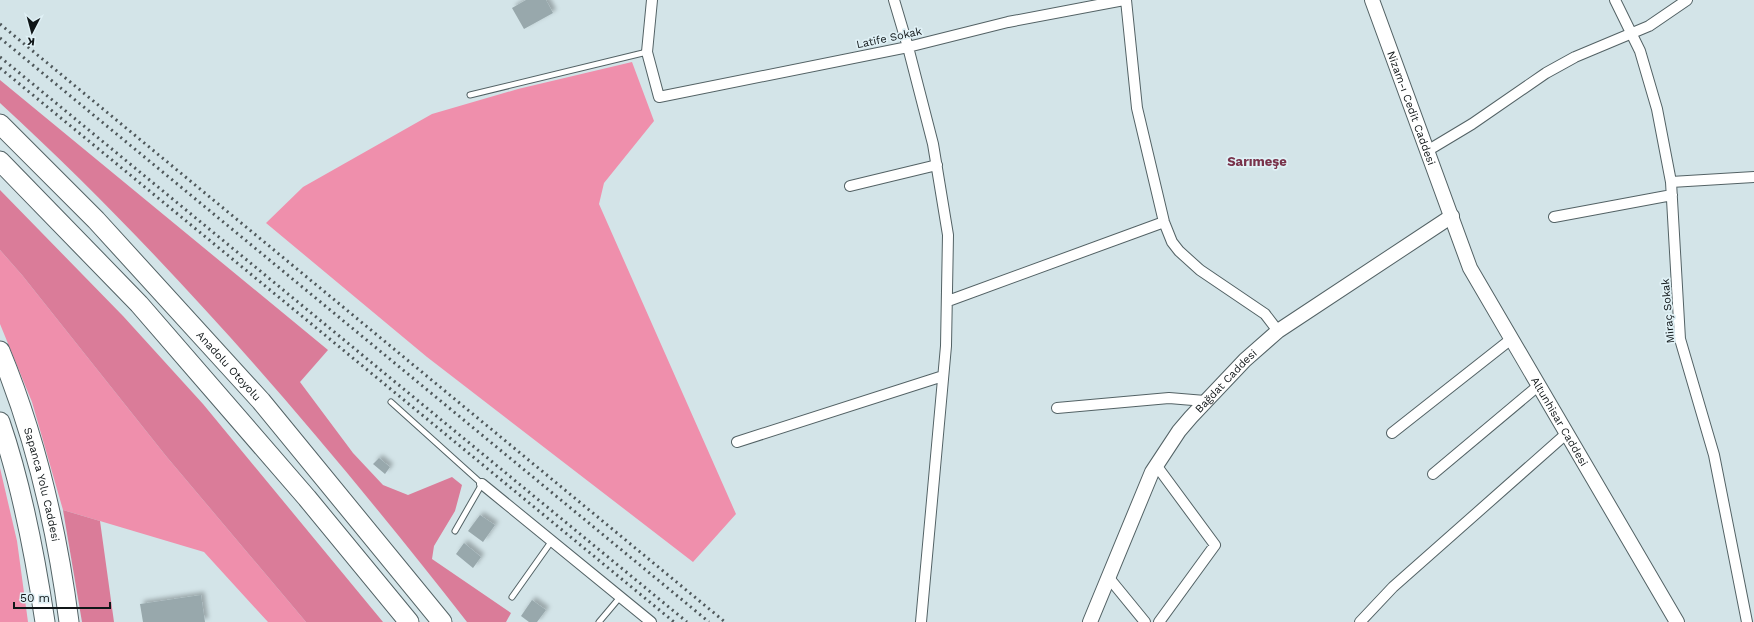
<svg xmlns="http://www.w3.org/2000/svg" width="1754" height="622" viewBox="0 0 1754 622" font-family="'Work Sans',sans-serif">
<defs>
<filter id="shadow"><feDropShadow dx="3.5" dy="-3.5" stdDeviation="2" flood-color="#0004"/></filter>
</defs>
<rect width="100%" height="100%" fill="#d3e4e8"/>
<!-- green -->
<path fill="#ef8fac" d="M632,62l22,59 -50,62 -5,21 137,310 -43,48 -266,-205 -161,-134 37,-36 129,-73 86,-25z
M0,250l22,25 144,181 140,166h-38l-64,-70 -141,-42 -31,-108 -32,-78z
M0,468l17,73 11,81h-28z"/>
<!-- forest -->
<path fill="#da7c99" d="M0,80l328,270 -28,32 53,71 30,32 25,10 44,-18 10,8 -7,26 -21,35 -2,13 79,54 -5,9h-39c-143,-183 -296,-362 -467,-519z
M0,190l123,126 80,88 180,218h-77l-140,-166 -144,-181 -22,-25z
M63,510l37,11 14,101h-32z"/>
<!-- building -->
<path fill="#98a8ac" filter="url(#shadow)" d="M526,0h20l7,13 -29,16 -12,-21z
M379,458l11,9 -5,7 -12,-10z
M480,515l15,10 -12,17 -15,-11z
M464,543l17,14 -8,11 -17,-14z
M201,595l4,27h-62l-3,-18z
M532,600l14,10 -9,12h-8l-8,-6z"/>
<g fill="none" stroke-linecap="round" stroke-linejoin="round">
<defs>
<path id="lane" d="M470,95l177,-43
M391,402l91,82 -27,47
M512,597l39,-55
M599,622l22,-26"/>
<path id="street" d="M652,0l-5,52 12,45 249,-50 100,-25 116,-22
M894,0l14,47 25,97 15,91 -2,111 -25,276
M1126,0l11,108 27,114 8,20 7,9 21,19 65,44 13,17
M1615,0l25,51 17,58 14,73 9,157 34,116 33,167
M1427,151l45,-27 74,-51 29,-16 74,-31 38,-26
M1671,182l83,-5
M850,186l87,-21
M1554,217l118,-22
M948,301l216,-79
M1057,408l112,-10 36,3
M1392,433l118,-93
M737,442l206,-66
M1156,465l59,80 -56,77
M1433,474l105,-88
M482,484l169,138
M1109,578l36,44
M1360,622l33,-35 173,-153"/>
<g id="secondary">
<path id="s1" d="M1372,0l98,268 207,354"/>
<path id="s2" d="M1090,622l62,-150 27,-41 12,-14 54,-57 33,-29 174,-115"/>
</g>
<g id="highway">
<path id="s3" d="M0,124l96,96 165,181 181,221"/>
<path d="M0,161l139,143 168,194 102,124"/>
<path id="s4" d="M0,351c36,87 57,178 69,271"/>
<path d="M0,422c22,64 35,133 45,200"/>
</g>
</defs>
<!-- lane casing -->
<use href="#lane" stroke="#536265" stroke-width="7"/>
<!-- street casing -->
<use href="#street" stroke="#536265" stroke-width="12"/>
<!-- secondary casing -->
<use href="#secondary" stroke="#536265" stroke-width="16"/>
<!-- highway casing -->
<use href="#highway" stroke="#536265" stroke-width="21"/>
<!-- lane -->
<use href="#lane" stroke="#fff" stroke-width="5"/>
<!-- street -->
<use href="#street" stroke="#fff" stroke-width="10"/>
<!-- secondary -->
<use href="#secondary" stroke="#fff" stroke-width="14"/>
<!-- highway -->
<use href="#highway" stroke="#fff" stroke-width="19"/>
<!-- rail -->
<path stroke="#4f585b" stroke-width="3" stroke-dasharray="2 4" stroke-linecap="butt" d="M0,24l725,598
M0,38l709,584
M0,57l687,565
M0,68l674,554"/>
</g>
<g text-anchor="middle" dominant-baseline="central" stroke-width="3.5" stroke-linejoin="round" paint-order="stroke">
<!-- street labels -->
<g font-size="11" fill="#101618" stroke="#e0f1f6">
<text transform="translate(889 38) rotate(-12)">Latife Sokak</text>
<text stroke="none"><textPath href="#s1" startOffset="115">Nizam-ı Cedit Caddesi</textPath></text>
<text transform="translate(1668 311) rotate(-95)">Miraç Sokak</text>
<text stroke="none"><textPath href="#s3" startOffset="333">Anadolu Otoyolu</textPath></text>
<text stroke="none"><textPath href="#s2" startOffset="280">Bağdat Caddesi</textPath></text>
<text stroke="none"><textPath href="#s1" startOffset="463">Altunhisar Caddesi</textPath></text>
<text stroke="none"><textPath href="#s4" startOffset="140">Sapanca Yolu Caddesi</textPath></text>
</g>
<!-- quarter labels -->
<g font-size="13" font-weight="bold" fill="#79334b" stroke="#e0f1f6">
<text x="1257" y="161">Sarımeşe</text>
</g>
</g>
<!-- north arrow -->
<g transform="translate(32 32) rotate(186)" stroke="#e0f1f6" stroke-width="3" paint-order="stroke">
<path d="M0-3L7 15L0 10L-7 15Z" fill="#101618"/>
<text y="-6" font-size="11" font-weight="bold" text-anchor="middle" fill="#101618">K</text>
</g>
<!-- scale -->
<path d="M14 602v6h96v-6" fill="none" stroke="#101618" stroke-width="2"/>
<text x="20" y="602" font-size="12" fill="#101618" stroke="#e0f1f6" stroke-width="3" paint-order="stroke">50 m</text>
</svg>
